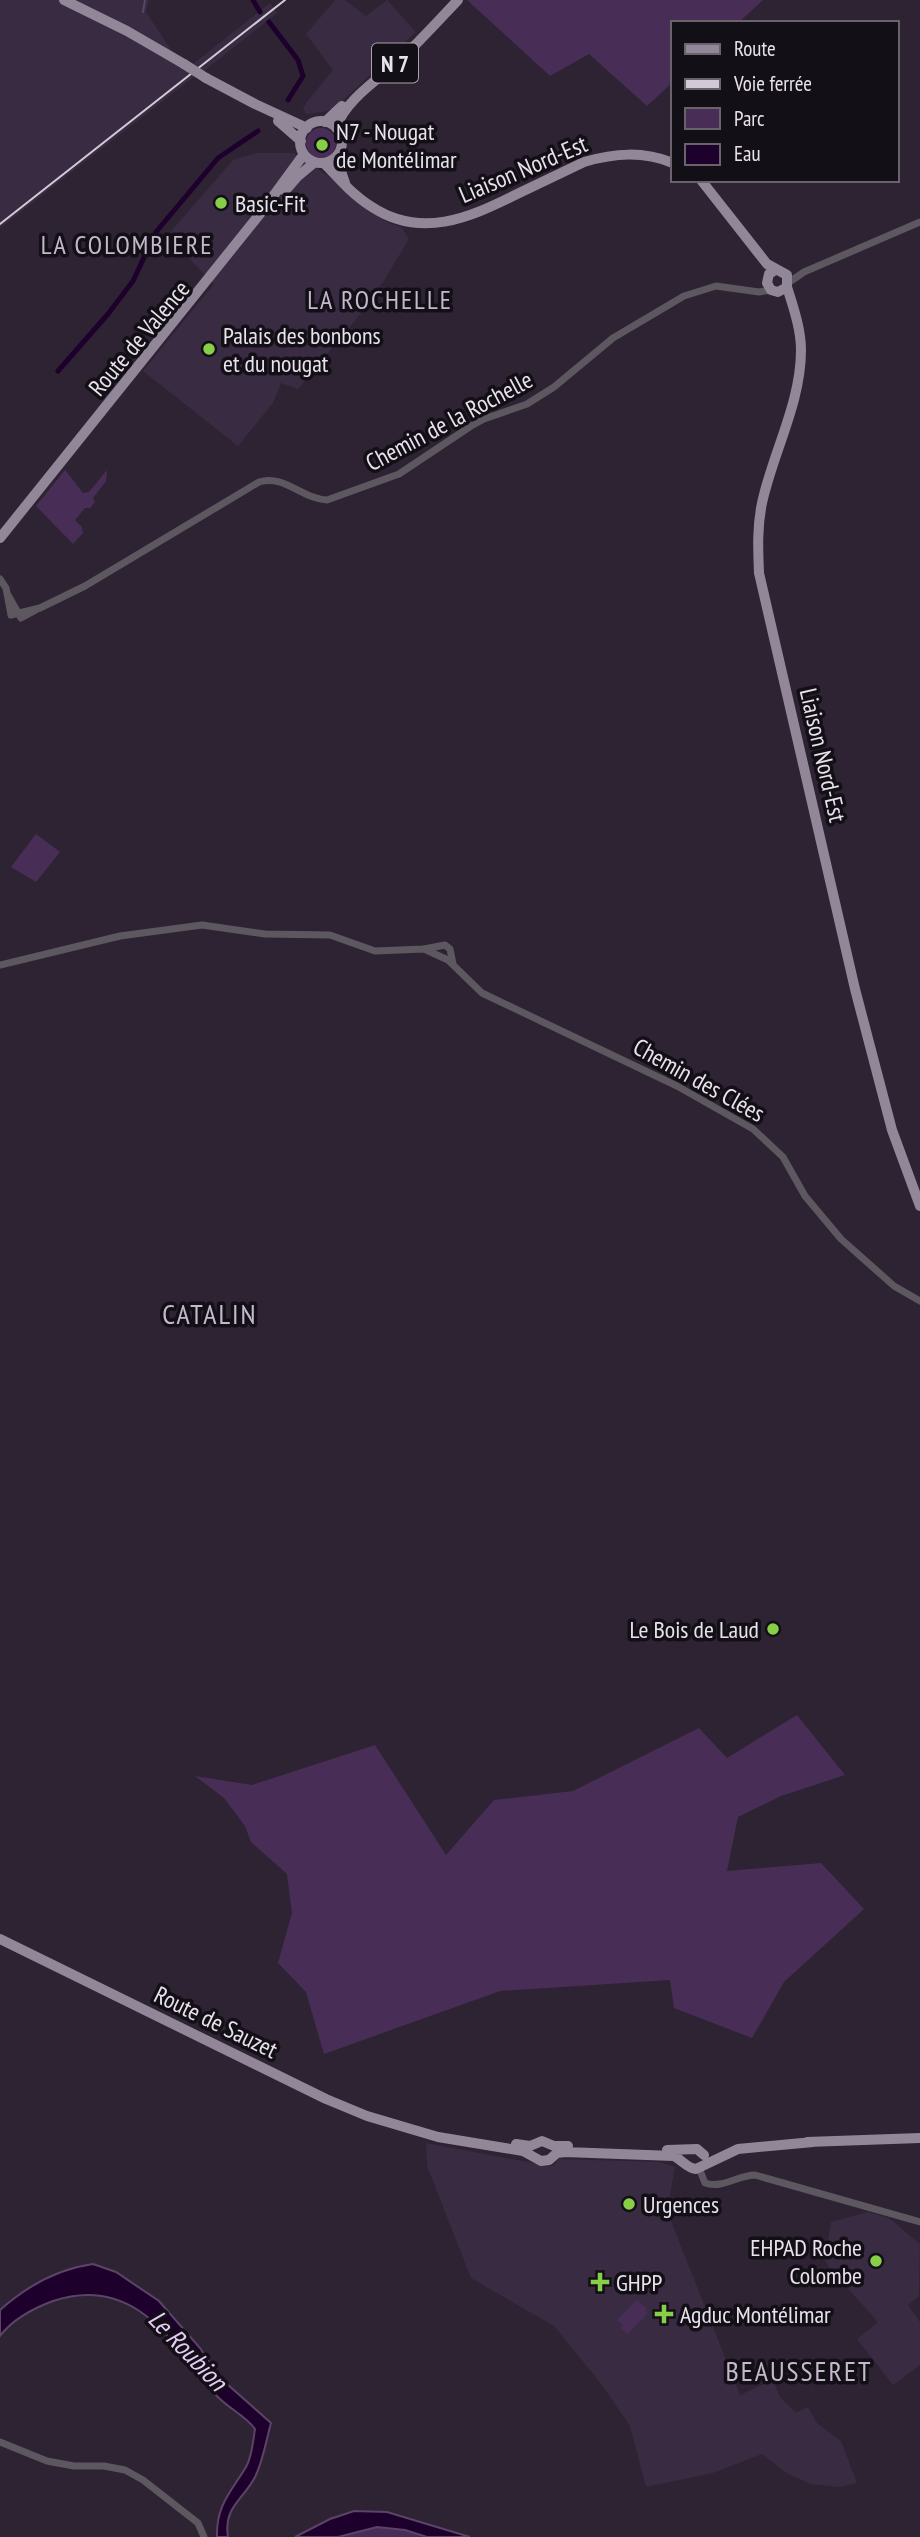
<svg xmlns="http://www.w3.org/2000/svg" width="920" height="2537" viewBox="0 0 920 2537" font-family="'PT Sans Narrow',sans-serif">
<rect width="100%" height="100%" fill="#2e2333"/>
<!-- built -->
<path fill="#392b41" d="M0,0h149l-3,12 37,56 13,7 -196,153z
M335,0h10l21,16 21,-16 29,32 -81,76 -12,4 -17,2 -3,-5 3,-6 27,-33 -27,-36z
M270,3l7,10 -73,58 -11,-7z
M256,153h38l34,23 39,34 22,13 12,4 8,12 -36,60 -75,90 -17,-6 -8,20 -35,43 -95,-75 71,-87 -47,-48 66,-76z
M426,2143l118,22 9,1 6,-7 101,3 15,5 -8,44 73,184 33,-15 7,17 14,14 3,1 11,-5 9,16 24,18 16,42 -17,4 -29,-3 -23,-10 -26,-20 -49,19 -67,14 -16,-61 -28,-41 -48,-59 -83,-48 -44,-112z
M868,2212l21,6 31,26 -1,52 -11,9 12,17v43l-27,20 -36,-46 21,-17 -50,-56 -3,-7 6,-37z"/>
<!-- green -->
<path fill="#482e56" d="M467,0h296l-25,23h-65v59l-26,24 -58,-52 -39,22z
M306 143a15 15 0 1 1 30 0a15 15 0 1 1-30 0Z
M65,470l18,23 6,-1 18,-22 -1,11 -13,17 2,4 -5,6h-5l-10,12 7,7 1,6 -10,11 -37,-38z
M36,834l24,18 -24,30 -25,-15z
M797,1715l48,60 -64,21 -43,21 -11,54 94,-8 43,46 -80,73 -32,56 -78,-30 -4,-28 -170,11 -176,63 -18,-62 -28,-29 14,-50 -5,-39 -36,-32 -6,-16 -21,-28 -29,-22 57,9 123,-40 71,110 48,-55 79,-9 126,-63 28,30z
M637,2300l9,8 1,6 -20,20 -6,-6 2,-3 -6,-5z
M377,2527l28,3 22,7h-89z"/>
<!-- water -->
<path fill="#1e002d" stroke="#5b4467" stroke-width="2" d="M93,2264l23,8 43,29 41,47 18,28 53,47c-5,18 -8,38 -16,54 -11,22 -32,30 -27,60h-11c-1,-32 14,-45 29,-70 6,-10 7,-26 9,-38 -10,-14 -28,-21 -40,-35 -43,-53 -81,-120 -162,-93 -19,7 -40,18 -53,35v-26c27,-24 57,-41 93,-46z
M354,2511l33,1 83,25h-43l-22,-7 -28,-3 -39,10h-43l35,-18z"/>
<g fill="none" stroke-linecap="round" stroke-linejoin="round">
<!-- stream -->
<path stroke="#5b4467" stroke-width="2" d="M143,12l2,-12"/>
<!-- canal -->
<path stroke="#1e002d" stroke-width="5" d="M253,0l7,12
M269,22l29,38 5,16 -15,24
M58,371l50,-57 25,-33 23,-49 62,-74 40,-27"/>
<!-- minor -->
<path stroke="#5d5860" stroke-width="7" d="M788,283l16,-11 116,-50
M0,579l6,9 5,27 29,-7 45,-22 174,-104c25,-8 43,17 68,18l72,-26 72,-48 13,-7 43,-15 27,-17 59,-49 71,-42 32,-10 43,6 12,-2
M8,595l13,23 15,-8
M424,949l24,11 34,33 195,93 76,43 30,28 22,39 36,43 53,47 26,15
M0,965l120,-29 82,-11 63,9 65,1 45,16 49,-2 21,-4 5,4 3,15
M699,2168l6,15c18,6 33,-8 50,-8l165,47
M0,2442l47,19 27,5h30l21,4 18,10 55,43 6,14"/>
<!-- major -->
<path stroke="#928798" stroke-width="10" d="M64,0l63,31 57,33
M206,78l49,26 52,24
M278,121l23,20
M300 142a21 21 0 1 1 42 0a21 21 0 1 1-42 0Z
M325,122l17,-16
M336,128c9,-28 43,-49 64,-68 20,-19 39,-40 58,-60
M336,157l9,26
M324,163c15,16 29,32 48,44 49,32 97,11 143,-12 23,-11 46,-22 69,-33 31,-9 59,-11 89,1
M701,180l66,84 20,11v12l-9,5 -7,-2 -4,-7 2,-9 6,-4
M285,191l12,-14 18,-15
M787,287c6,19 14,42 14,63 0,53 -28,102 -39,153 -5,24 -4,46 -3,70l96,416 37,141 28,76
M0,538l263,-328 41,-56
M0,1939l326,160 41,17 71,21 85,14 18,10 8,-1 8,-7 8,-1 109,4c8,4 13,12 22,13l42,-20 75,-7
M807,2142l113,-4
M516,2144l14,2 12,-5 12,5h14
M667,2150l30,-1 7,6"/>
<!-- rail -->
<path stroke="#d2cbd7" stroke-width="2" d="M0,224l285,-224"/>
<!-- major-bridge -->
<path stroke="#928798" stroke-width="10" d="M184,64l22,14"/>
</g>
<!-- markers -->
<g fill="#88cf49" stroke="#130f16" stroke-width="2.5">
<circle cx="322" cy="145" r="7"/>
<circle cx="221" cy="203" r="7"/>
<circle cx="209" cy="349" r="7"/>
<circle cx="773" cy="1629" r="7"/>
<circle cx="629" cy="2204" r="7"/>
<circle cx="876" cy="2261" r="7"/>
<path d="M596.5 2271.5h7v7h7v7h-7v7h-7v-7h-7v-7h7z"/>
<path d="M660.5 2303.5h7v7h7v7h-7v7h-7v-7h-7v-7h7z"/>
</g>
<g text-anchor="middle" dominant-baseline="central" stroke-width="7" stroke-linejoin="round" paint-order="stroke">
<!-- shield labels -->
<rect fill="#130f16" stroke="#a9a3ac" stroke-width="2" x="372" y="43.5" width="46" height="39" rx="5"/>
<g font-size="23" font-weight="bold" fill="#e9e2ed">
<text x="395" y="63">N 7</text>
</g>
<!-- poi labels -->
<g font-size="24" fill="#e9e2ed" stroke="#130f16" text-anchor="start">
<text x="336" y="131">N7 - Nougat<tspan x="336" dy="28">de Montélimar</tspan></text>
<text x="235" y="203">Basic-Fit</text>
<text x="223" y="335">Palais des bonbons<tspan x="223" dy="28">et du nougat</tspan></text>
<text x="759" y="1629" text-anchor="end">Le Bois de Laud</text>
<text x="643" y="2204">Urgences</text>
<text x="862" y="2247" text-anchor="end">EHPAD Roche<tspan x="862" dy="28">Colombe</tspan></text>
<text x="616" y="2282">GHPP</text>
<text x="680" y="2314">Agduc Montélimar</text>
</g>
<!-- street labels -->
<g font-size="24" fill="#e9e2ed" stroke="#130f16">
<text transform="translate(523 169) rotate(-23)">Liaison Nord-Est</text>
<text transform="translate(139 338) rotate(-50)">Route de Valence</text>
<text transform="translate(449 421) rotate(-28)">Chemin de la Rochelle</text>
<text transform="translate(823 755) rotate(77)">Liaison Nord-Est</text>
<text transform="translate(699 1080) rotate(29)">Chemin des Clées</text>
<text transform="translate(216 2022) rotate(26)">Route de Sauzet</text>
</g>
<!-- neighbourhood labels -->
<g font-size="26" letter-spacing="2" fill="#c5b8cd" stroke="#130f16">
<text x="127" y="244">LA COLOMBIERE</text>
<text x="380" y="299">LA ROCHELLE</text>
</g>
<!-- water labels -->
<g font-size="26" font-style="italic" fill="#e6ccf5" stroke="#130f16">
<text transform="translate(188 2350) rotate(46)">Le Roubion</text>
</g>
<!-- quarter labels -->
<g font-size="28" letter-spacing="2" fill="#c5b8cd" stroke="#130f16">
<text x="210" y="1313">CATALIN</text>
<text x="799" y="2370">BEAUSSERET</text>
</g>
</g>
<!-- legend -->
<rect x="671" y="21" width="228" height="161" fill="#130f16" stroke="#69636c" stroke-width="2"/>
<rect x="685" y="44" width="35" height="10" fill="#928798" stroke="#69636c" stroke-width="2"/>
<text x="734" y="56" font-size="21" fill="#e9e2ed">Route</text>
<rect x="685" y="79" width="35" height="10" fill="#d2cbd7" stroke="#69636c" stroke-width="2"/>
<text x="734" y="91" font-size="21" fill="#e9e2ed">Voie ferrée</text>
<rect x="685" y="108" width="35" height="21" fill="#482e56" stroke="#69636c" stroke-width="2"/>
<text x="734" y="126" font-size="21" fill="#e9e2ed">Parc</text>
<rect x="685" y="144" width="35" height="21" fill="#1e002d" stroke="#69636c" stroke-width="2"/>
<text x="734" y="161" font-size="21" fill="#e9e2ed">Eau</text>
</svg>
